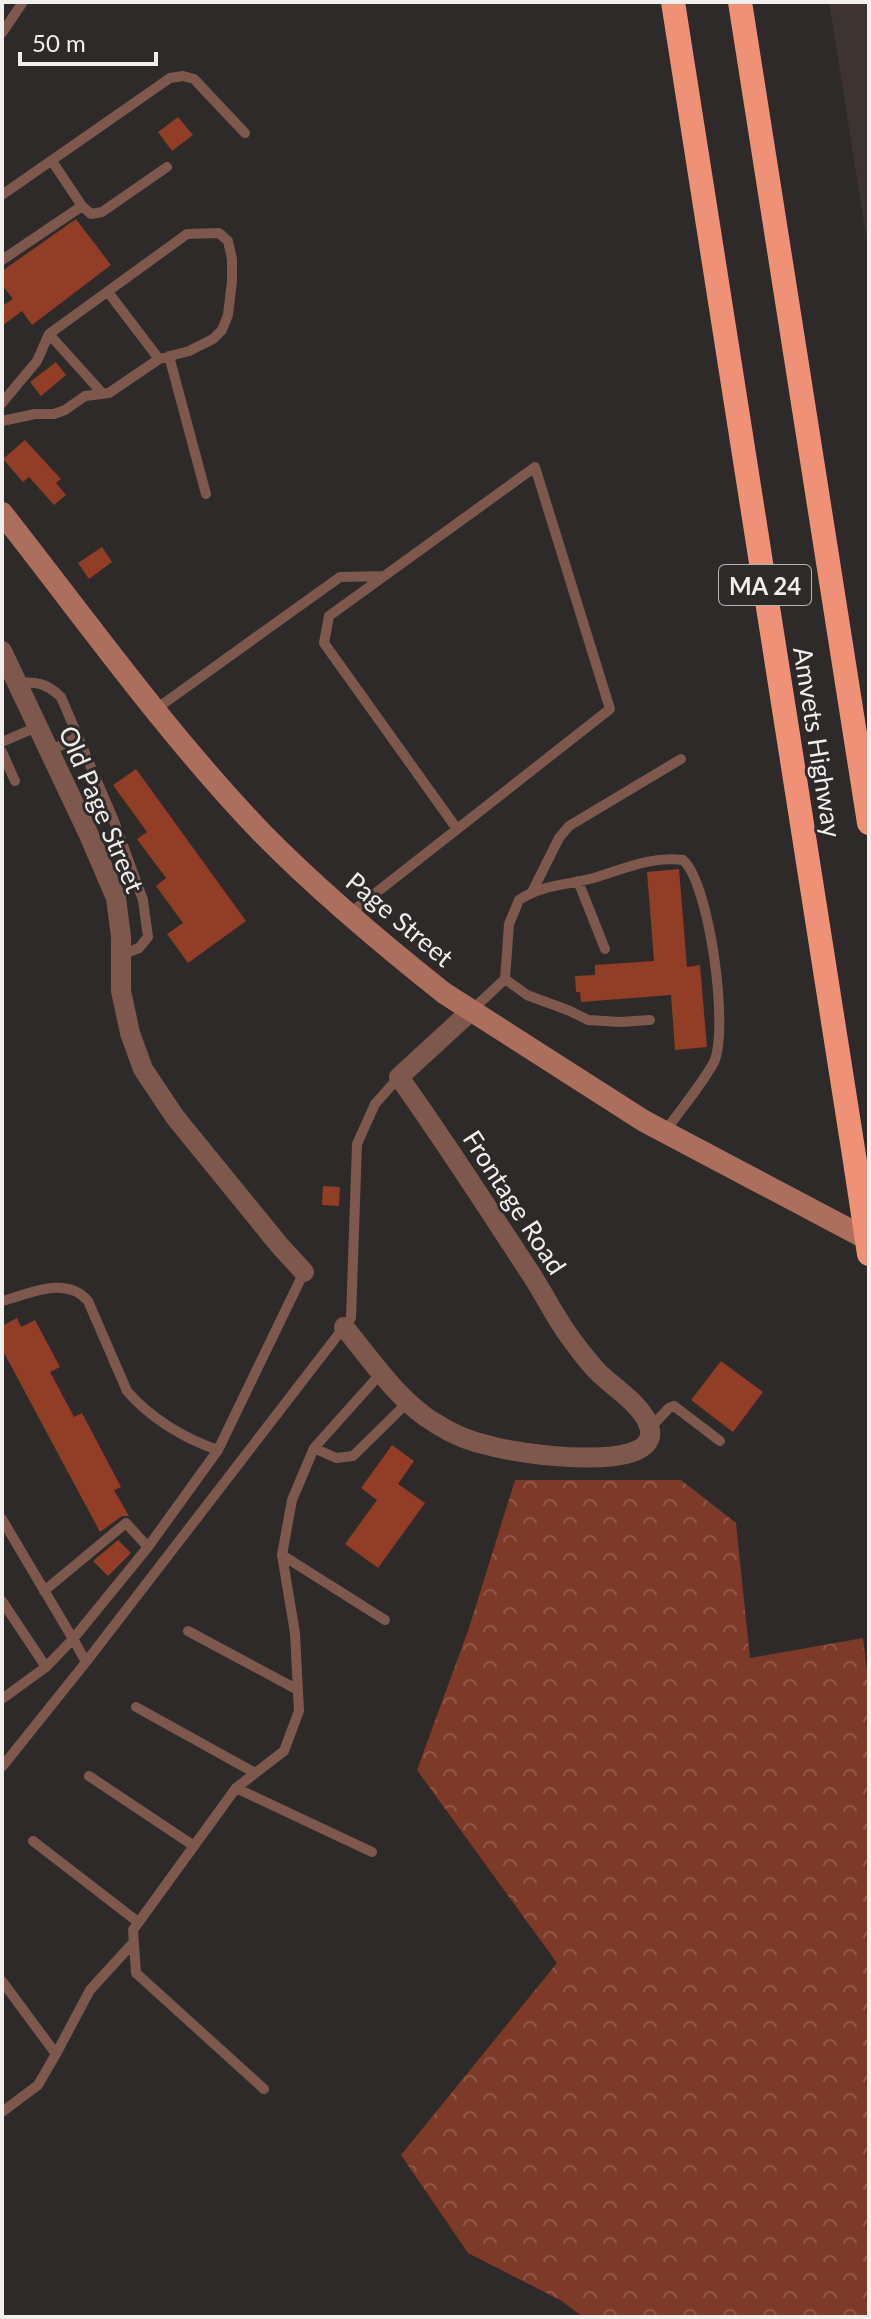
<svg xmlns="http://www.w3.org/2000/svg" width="871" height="2319" viewBox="0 0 871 2319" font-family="Lato,sans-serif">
<defs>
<pattern id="forest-crowns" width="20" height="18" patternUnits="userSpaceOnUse" patternTransform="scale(2)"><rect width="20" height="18" fill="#7d3a28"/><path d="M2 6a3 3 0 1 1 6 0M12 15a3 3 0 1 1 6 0" fill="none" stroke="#905748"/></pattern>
</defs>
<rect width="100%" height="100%" fill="#2d2a29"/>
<!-- built -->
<path fill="#3d3330" d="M829,2h40v252z"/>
<!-- forest -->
<path fill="url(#forest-crowns)" d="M515,1480h166l55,43 14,135 113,-20 6,50v629h-286l-21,-16 -94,-48 -67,-98 156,-192 -140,-193 52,-142z"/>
<!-- building -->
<path fill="#923d26" d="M178,117l15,18 -21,16 -14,-19z
M76,219l35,46 -79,60 -10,-14 -20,15v-20l11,-7 -11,-14v-14z
M56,362l10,13 -25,21 -11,-14z
M25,440l36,39 -5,4 10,12 -12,10 -25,-28 -6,5 -20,-23z
M102,547l10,15 -23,17 -11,-16z
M136,769l110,152 -58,42 -21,-29 16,-11 -27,-37 10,-8 -29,-39 10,-7 -34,-47z
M679,869l8,98 13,-2 7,82 -32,3 -4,-55 -90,7 -1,-10h-4l-1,-16 20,-1v-10l59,-4 -7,-89z
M323,1186l17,1 -1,19 -17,-1z
M17,1318l4,9 14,-7 25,47 -10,5 24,45 8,-4 39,74 -7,3 15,26h-7l-22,16 -98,-183v-23z
M721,1361l42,31 -30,40 -42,-32z
M392,1445l22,16 -16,23 27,19 -47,65 -33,-24 32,-44 -16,-12z
M118,1540l13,13 -23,23 -15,-15z"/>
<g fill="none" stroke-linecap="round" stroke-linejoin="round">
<!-- service -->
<path stroke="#7e574d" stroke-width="10" d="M2,33l21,-31
M52,161l30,45 9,8 11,-2 65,-45
M2,195l168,-117 13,-2 11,3 51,54
M2,260l80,-54
M108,292l51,67
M49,334l54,60
M169,356l37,138
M2,403l35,-42 12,-27 138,-100 32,-1 9,8 4,18v22l-4,34 -6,15 -9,9 -24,12 -30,8 -50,34 -24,3 -20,14 -11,4h-19l-33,7
M19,683c18,-2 28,1 42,14l53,124 29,79 5,37 -9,11 -18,7
M156,709l184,-132 44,-1
M2,742l37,-16
M50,751l28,-14
M2,752l13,29
M578,881l27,68
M532,892l27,-54 10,-12 112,-67
M349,914l261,-205 -75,-242 -206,149 -5,27 133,186
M505,979l22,16 43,16 18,9 32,2 30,-2
M472,1010l33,-31 4,-55 10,-24c23,-16 52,-15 78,-23 29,-9 55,-21 86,-17 27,24 46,170 31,202 -13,24 -34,48 -49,70
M2,1301c27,-7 64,-26 86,0l39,90c23,27 58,48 91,59l86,-178
M650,1428l19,-20 5,-2 46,35
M314,1448l22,10 17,-2 55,-54
M2,1519l71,120 75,-92 70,-97
M282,1555l103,65
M44,1591l82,-68 22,24
M2,1601l44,66
M188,1631l110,59
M86,1662l265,-344 6,-174 18,-40 24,-27
M2,1699l44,-32 27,-28 13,23 -84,105
M136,1707l119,66
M89,1776l105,70
M236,1788l-103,142 3,43 128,116
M33,1841l105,81
M372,1852l-136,-64 48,-37 15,-40 -4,-78 -13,-78 10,-55 22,-52 68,-76
M2,1981l54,73 -18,31 -36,27
M56,2054l34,-64 43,-47"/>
<!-- minor -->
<path stroke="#7e574d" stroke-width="20" d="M2,651l87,184 27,63 5,39v54l9,42 13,36 32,48 105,129 24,26
M344,1327c27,32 54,74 91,96 17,11 36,19 56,23 23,7 166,29 159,-16 -4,-23 -36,-42 -51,-57 -10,-10 -19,-22 -27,-33 -17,-22 -29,-49 -45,-72 -42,-64 -83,-128 -128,-191l72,-66"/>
<!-- secondary -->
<path stroke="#ac6f5e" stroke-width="22" d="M2,513c85,108 165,221 260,320 56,57 119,110 182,160l200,128 225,119"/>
<!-- motorway -->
<path stroke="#ef9177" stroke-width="24" d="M673,2l183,1166
M740,2l129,821"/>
<!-- motorway-bridge -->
<path stroke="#ef9177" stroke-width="24" d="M856,1168l13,86"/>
</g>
<g text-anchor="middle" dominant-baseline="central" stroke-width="6" stroke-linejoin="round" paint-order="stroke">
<!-- shield labels -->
<rect fill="#2d2a29" stroke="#b6b4b3" stroke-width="2" x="719" y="565" width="92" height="40" rx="6"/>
<g font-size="24" font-weight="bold" fill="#f1efee">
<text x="765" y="585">MA 24</text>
</g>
<!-- street labels -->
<g font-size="26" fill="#f1efee" stroke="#2d2a29">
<text transform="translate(818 742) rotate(81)">Amvets Highway</text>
<text transform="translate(102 809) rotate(67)">Old Page Street</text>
<text transform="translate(400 919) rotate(40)">Page Street</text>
<text transform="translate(515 1202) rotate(57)">Frontage Road</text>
</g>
</g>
<!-- border -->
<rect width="871" height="2319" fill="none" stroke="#f1efee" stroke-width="8"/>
<!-- scale -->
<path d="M20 52v12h136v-12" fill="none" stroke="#f1efee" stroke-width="4"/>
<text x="32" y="52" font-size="24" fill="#f1efee" stroke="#2d2a29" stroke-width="6" paint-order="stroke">50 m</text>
</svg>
